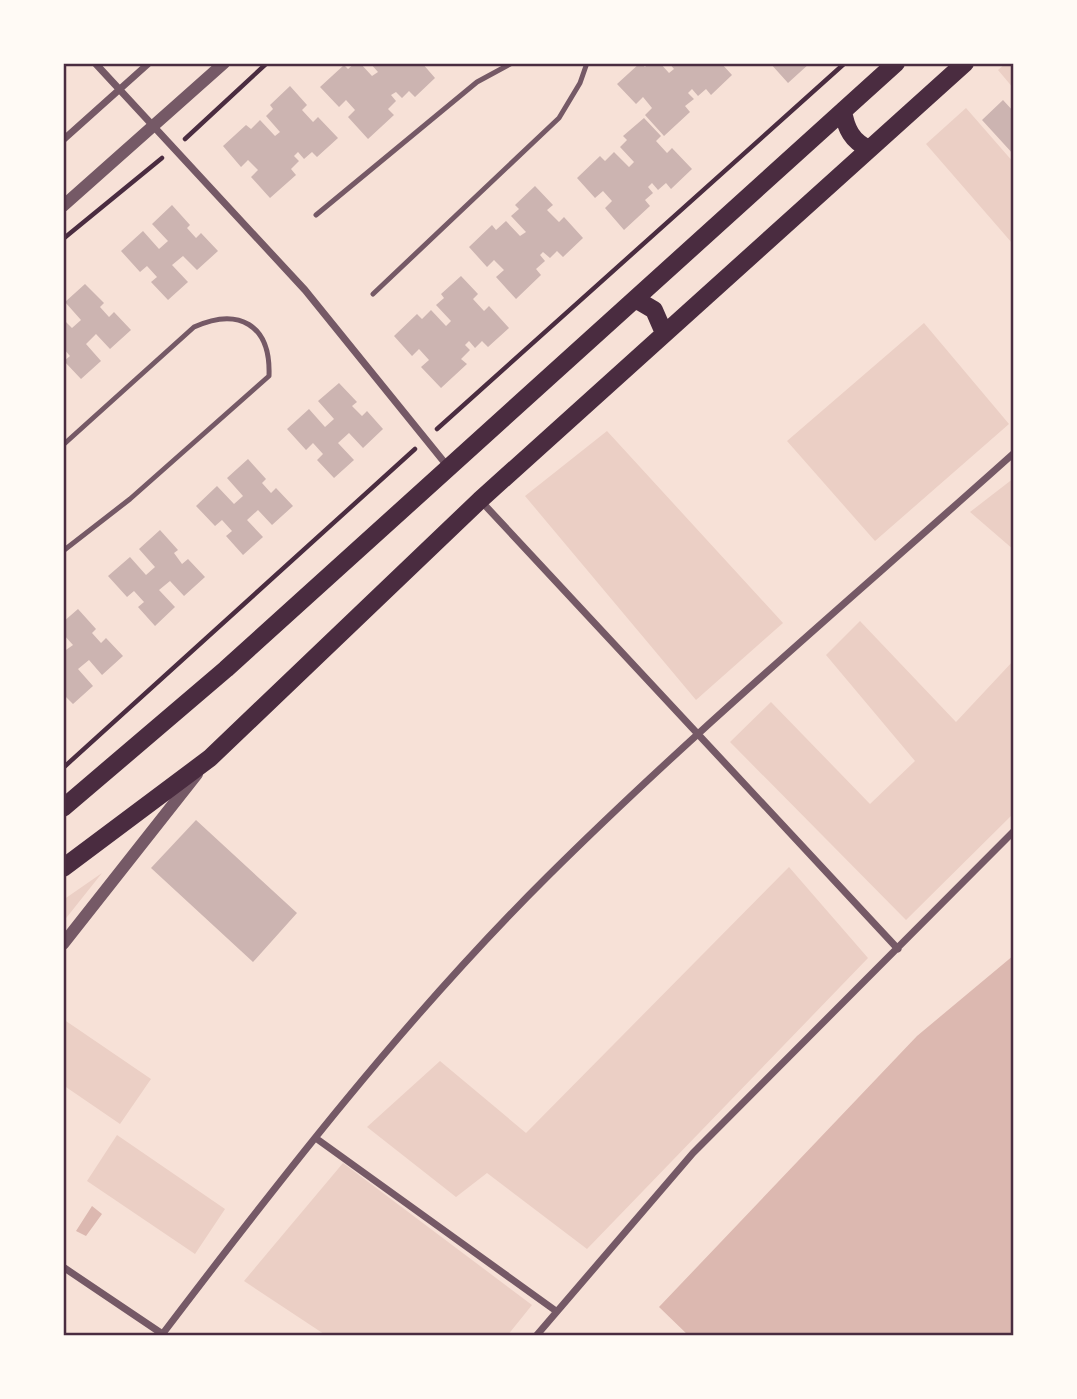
<svg xmlns="http://www.w3.org/2000/svg" width="1077" height="1399" viewBox="0 0 1077 1399" font-family="Cabin,sans-serif">
<rect width="100%" height="100%" fill="#f7e1d7"/>
<!-- green -->
<path fill="#ebcfc5" d="M1006,63h8v26l-16,-19z
M966,108l48,55 -2,80 -86,-99z
M924,323l85,101 -134,117 -88,-100z
M607,431l176,192 -87,77 -171,-204z
M1014,478v72l-44,-38z
M860,621l96,101 58,-62v153l-108,107 -176,-178 41,-40 99,102 45,-43 -89,-106z
M789,867l79,91 -281,291 -100,-76 -31,24 -89,-70 73,-66 86,72z
M102,873l-39,49v-22z
M63,1019l88,60 -31,45 -57,-39z
M117,1135l108,74 -30,45 -108,-73z
M343,1163l189,142 -25,31h-180l-83,-55z"/>
<!-- water -->
<path fill="#dcb8b0" d="M1014,955v381h-325l-30,-29 258,-271z
M92,1206l10,8 -16,22 -10,-5z"/>
<!-- building -->
<path fill="#ccb4b1" d="M355,63h5l12,13 6,-4 -8,-9h52l13,15 -20,19 -6,-6 -7,7 -6,-6 -5,3 5,6 -8,8 6,6 -26,24 -20,-22 7,-7 -9,-10 -7,7 -19,-20 24,-22 4,4z
M640,63l5,4 4,-4h11l9,10 5,-4 -5,-6h52l11,12 -21,20 -5,-6 -8,7 -6,-7 -4,4 6,6 -9,7 5,6 -26,24 -19,-21 7,-7 -9,-11 -7,7 -19,-20z
M770,63h40l-22,20z
M290,86l17,19 -5,5 11,12 5,-5 20,21 -21,19 -5,-5 -8,7 -6,-7 -4,4 5,5 -8,8 5,6 -26,23 -19,-21 7,-7 -10,-10 -7,7 -18,-21 23,-21 5,4 9,-9 15,16 5,-4 -14,-16 7,-7 -3,-4z
M1003,100l11,12v43l-32,-35z
M644,118l17,18 -5,5 11,12 5,-5 20,21 -21,20 -5,-6 -8,7 -6,-7 -4,4 5,6 -8,7 5,6 -26,24 -19,-22 7,-7 -9,-10 -8,7 -18,-20 23,-22 5,5 9,-9 15,15 5,-5 -14,-15 7,-7 -4,-4z
M535,186l18,19 -6,5 12,12 5,-5 19,21 -20,19 -6,-6 -7,7 -7,-6 -3,3 5,6 -9,8 5,6 -25,24 -20,-22 8,-7 -10,-10 -7,7 -18,-20 23,-22 4,5 10,-9 14,15 6,-4 -15,-16 8,-7 -4,-4z
M172,205l18,20 -3,3 9,10 5,-5 17,18 -21,19 -14,-14 -11,9 16,17 -20,18 -17,-18 6,-5 -10,-11 -7,6 -19,-21 22,-20 16,18 9,-8 -16,-17z
M461,276l17,18 -5,5 11,12 5,-5 20,22 -21,19 -6,-6 -7,7 -6,-7 -4,4 5,5 -9,9 6,5 -26,24 -20,-21 8,-7 -10,-11 -7,7 -18,-20 23,-22 5,5 9,-9 15,16 5,-5 -15,-16 8,-7 -3,-4z
M85,284l19,19 -4,4 9,10 5,-5 17,18 -21,19 -14,-15 -10,10 15,17 -20,18 -17,-18 6,-5 -7,-8v-29l9,9 9,-8 -16,-18z
M339,383l18,19 -5,4 10,10 5,-5 16,18 -20,19 -14,-15 -11,10 16,17 -20,18 -17,-18 6,-6 -10,-11 -7,7 -19,-21 22,-20 16,18 9,-8 -16,-18z
M248,459l18,20 -4,4 9,10 5,-5 17,18 -21,19 -14,-15 -11,10 16,17 -20,18 -17,-19 6,-5 -10,-11 -7,6 -19,-20 21,-20 17,18 9,-8 -16,-18z
M160,530l18,20 -4,3 8,11 6,-5 17,18 -21,19 -14,-15 -11,9 16,17 -20,19 -17,-19 6,-5 -10,-11 -7,6 -19,-21 22,-19 16,18 9,-8 -16,-18z
M78,609l18,20 -4,4 9,10 5,-5 17,18 -21,19 -13,-15 -11,9 15,17 -20,18 -10,-10v-42l10,-7 -10,-11v-12z
M196,820l101,93 -44,49 -102,-94z"/>
<g fill="none" stroke-linecap="round" stroke-linejoin="round">
<!-- path -->
<path stroke="#4a2c40" stroke-width="4.5" d="M185,139l82,-76
M63,239l99,-81
M437,429l408,-366
M63,768l352,-319"/>
<!-- service -->
<path stroke="#755966" stroke-width="5" d="M316,215l161,-133 35,-19
M373,294l186,-176 21,-35 7,-20
M63,445l131,-118c44,-20 77,-3 75,49l-139,123 -67,52"/>
<!-- minor -->
<path stroke="#755966" stroke-width="7" d="M95,63l210,227 144,178
M63,140l86,-77
M480,500l418,449
M317,1139l239,172
M63,1267l101,68
M161,1336c120,-158 245,-319 386,-459 149,-148 311,-284 467,-424
M536,1336l157,-183 321,-322"/>
<!-- tertiary -->
<path stroke="#755966" stroke-width="12" d="M63,206l161,-143
M63,944l134,-170"/>
<!-- primary -->
<path stroke="#4a2c40" stroke-width="18" d="M843,111c3,18 9,30 26,38
M637,300l17,10 10,23
M63,808l163,-139 670,-606
M63,868l147,-110 270,-258 485,-437"/>
</g>
<!-- border -->
<rect width="1077" height="1399" fill="none" stroke="#fffaf5" stroke-width="130"/>
<rect x="65" y="65" width="947" height="1269" fill="none" stroke="#4a2c40" stroke-width="2.5"/>
</svg>
